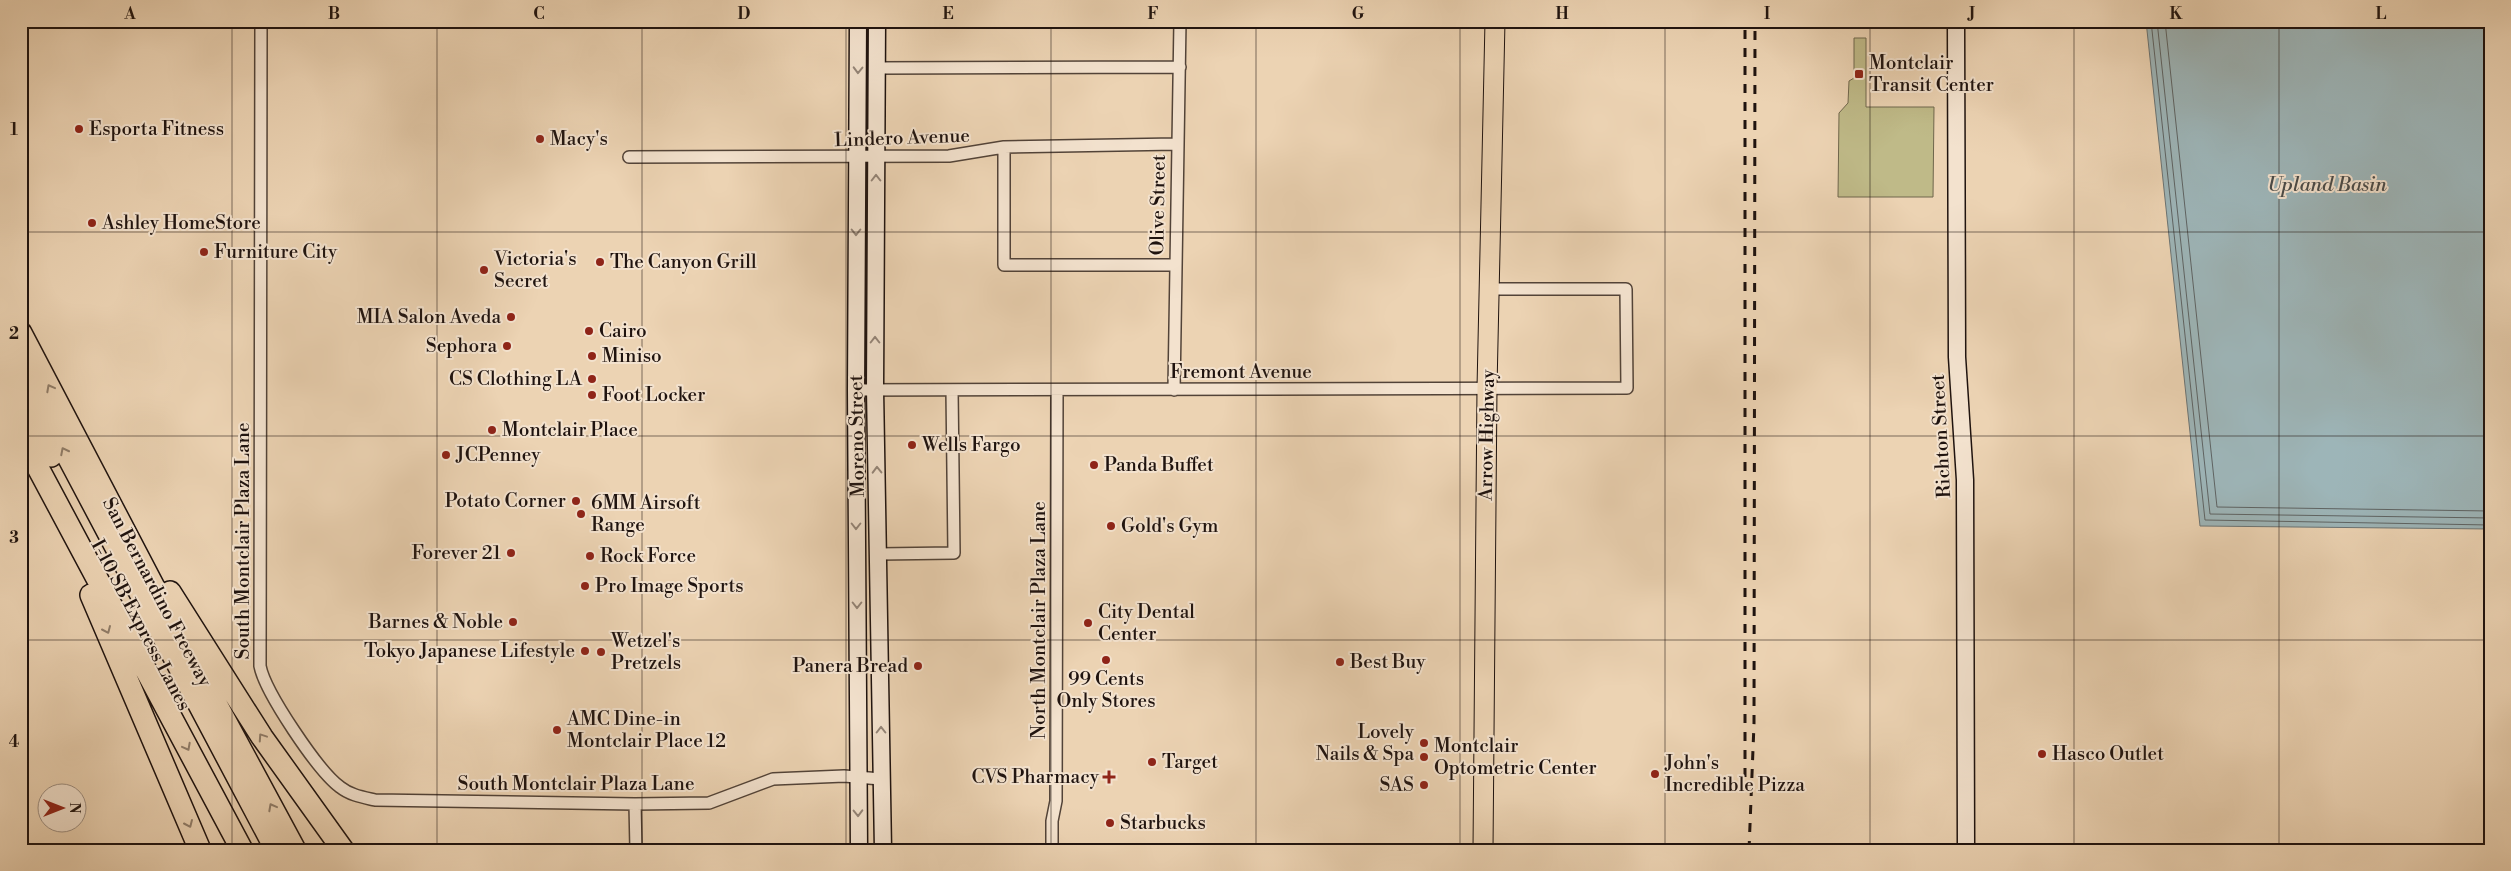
<svg xmlns="http://www.w3.org/2000/svg" width="2511" height="871" viewBox="0 0 2511 871" font-family="'Libre Bodoni',serif">
<rect width="100%" height="100%" fill="#ecd3b3"/>
<filter id="stains"><feTurbulence type="fractalNoise" baseFrequency=".004" numOctaves="4"/><feColorMatrix values="0 0 0 0 .2 0 0 0 0 .09 0 0 0 0 .02 0 0 0 .5 -.17"/></filter>
<radialGradient id="worn" r=".72"><stop offset=".6" stop-color="#630" stop-opacity="0"/><stop offset="1" stop-color="#630" stop-opacity=".3"/></radialGradient>
<!-- green -->
<path fill="#bfba88" stroke="#6f664c" d="M1854,38h12v69h68l-1,90h-95l1,-84 9,-10 1,-22 5,-3z"/>
<!-- water -->
<path fill="#9db5b8" stroke="#6b7474" d="M2146,21h344v508l-290,-3z"/>
<g fill="none" stroke-linecap="round" stroke-linejoin="round">
<!-- shore -->
<path stroke="#5e6464" stroke-width="1" d="M2151,21l54,499 285,5
M2157,21l53,493 280,4
M2165,21l52,486 273,4"/>
<defs>
<path id="street" d="M261,21l-1,645c5,26 58,105 80,121 10,8 22,10 35,13l260,4 74,-1 64,-24 71,-3 37,3
M877,68l303,-1
M1004,147v118h170
M629,157l320,-1 55,-9 172,-3
M856,390l771,-2 -1,-99h-137
M1174,390l6,-369
M879,554l75,-1 -2,-163
M635,804l1,46
M1052,850v-29l4,-20 1,-411"/>
<path id="secondary" d="M858,21l-2,369 3,460
M877,21l-2,368 8,461
M1956,21l1,336 8,123 1,370"/>
<path id="primary" d="M1483,850l4,-462 8,-367"/>
<path id="highway" d="M21,333l157,300 117,217
M21,368l255,482
M21,401l30,55
M21,436l221,414
M170,592l92,145 81,113
M91,595l109,255"/>
</defs>
<!-- street casing -->
<use href="#street" stroke="#524338" stroke-width="14"/>
<!-- secondary casing -->
<use href="#secondary" stroke="#1f130f" stroke-width="19"/>
<!-- primary casing -->
<use href="#primary" stroke="#1f130f" stroke-width="21"/>
<!-- highway casing -->
<use href="#highway" stroke="#1f130f" stroke-width="24"/>
<!-- street -->
<use href="#street" stroke="#f3e2ce" stroke-width="11"/>
<!-- secondary -->
<use href="#secondary" stroke="#f3e2ce" stroke-width="16"/>
<!-- primary -->
<use href="#primary" stroke="#ecd3b3" stroke-width="19"/>
<!-- highway -->
<use href="#highway" stroke="#ecd3b3" stroke-width="21"/>
<!-- rail -->
<path stroke="#1f130f" stroke-width="3" stroke-dasharray="9 9" stroke-linecap="butt" d="M1745,777v-756
M1749,850l5,-126 1,-703"/>
</g>
<!-- one-way arrows -->
<defs><path id="oneway-chevron" d="M-2-3.5L2.5 0L-2 3.5" fill="none" stroke-width="1.6" stroke-linecap="round" stroke-linejoin="round" transform="scale(1.25)"/></defs>
<g stroke="#948578">
<use href="#oneway-chevron" transform="translate(858 70) rotate(91)"/>
<use href="#oneway-chevron" transform="translate(876 178) rotate(-90)"/>
<use href="#oneway-chevron" transform="translate(856 232) rotate(90)"/>
<use href="#oneway-chevron" transform="translate(875 340) rotate(-90)"/>
<use href="#oneway-chevron" transform="translate(877 470) rotate(-91)"/>
<use href="#oneway-chevron" transform="translate(856 526) rotate(90)"/>
<use href="#oneway-chevron" transform="translate(857 605) rotate(90)"/>
<use href="#oneway-chevron" transform="translate(881 730) rotate(-90)"/>
<use href="#oneway-chevron" transform="translate(858 813) rotate(89)"/>
</g>
<g stroke="#907d69">
<use href="#oneway-chevron" transform="translate(50 388) rotate(-118)"/>
<use href="#oneway-chevron" transform="translate(64 451) rotate(-117)"/>
<use href="#oneway-chevron" transform="translate(107 630) rotate(66)"/>
<use href="#oneway-chevron" transform="translate(262 737) rotate(-124)"/>
<use href="#oneway-chevron" transform="translate(187 747) rotate(62)"/>
<use href="#oneway-chevron" transform="translate(272 807) rotate(-118)"/>
<use href="#oneway-chevron" transform="translate(189 824) rotate(66)"/>
</g>
<!-- grid -->
<path fill="none" stroke="#1f130f" stroke-width="1" stroke-opacity="0.55" d="M232,21v829M437,21v829M642,21v829M846,21v829M1051,21v829M1256,21v829M1460,21v829M1665,21v829M1870,21v829M2074,21v829M2279,21v829M21,232h2469M21,436h2469M21,640h2469"/>
<!-- markers -->
<g fill="#8f2418" stroke="#f3e2ce" stroke-width="2">
<rect x="1854" y="69" width="10" height="10" rx="2.5"/>
<circle cx="79" cy="129" r="5"/>
<circle cx="540" cy="139" r="5"/>
<circle cx="92" cy="223" r="5"/>
<circle cx="204" cy="252" r="5"/>
<circle cx="600" cy="262" r="5"/>
<circle cx="484" cy="270" r="5"/>
<circle cx="511" cy="317" r="5"/>
<circle cx="589" cy="331" r="5"/>
<circle cx="507" cy="346" r="5"/>
<circle cx="592" cy="356" r="5"/>
<circle cx="592" cy="379" r="5"/>
<circle cx="592" cy="395" r="5"/>
<circle cx="492" cy="430" r="5"/>
<circle cx="912" cy="445" r="5"/>
<circle cx="446" cy="455" r="5"/>
<circle cx="1094" cy="465" r="5"/>
<circle cx="576" cy="501" r="5"/>
<circle cx="581" cy="514" r="5"/>
<circle cx="1111" cy="526" r="5"/>
<circle cx="511" cy="553" r="5"/>
<circle cx="590" cy="556" r="5"/>
<circle cx="585" cy="586" r="5"/>
<circle cx="513" cy="622" r="5"/>
<circle cx="1088" cy="623" r="5"/>
<circle cx="585" cy="651" r="5"/>
<circle cx="601" cy="652" r="5"/>
<circle cx="1106" cy="660" r="5"/>
<circle cx="1340" cy="662" r="5"/>
<circle cx="918" cy="666" r="5"/>
<circle cx="557" cy="730" r="5"/>
<circle cx="1424" cy="743" r="5"/>
<circle cx="2042" cy="754" r="5"/>
<circle cx="1424" cy="757" r="5"/>
<circle cx="1152" cy="762" r="5"/>
<circle cx="1655" cy="774" r="5"/>
<path d="M1106.5 769.5h5v5h5v5h-5v5h-5v-5h-5v-5h5z"/>
<circle cx="1424" cy="785" r="5"/>
<circle cx="1110" cy="823" r="5"/>
</g>
<g text-anchor="middle" dominant-baseline="central" stroke-width="4" stroke-linejoin="round" paint-order="stroke">
<!-- poi labels -->
<g font-size="19" fill="#1f130f" stroke="#f3e2ce" text-anchor="start">
<text x="1869" y="63">Montclair<tspan x="1869" dy="22">Transit Center</tspan></text>
<text x="89" y="129">Esporta Fitness</text>
<text x="550" y="139">Macy's</text>
<text x="102" y="223">Ashley HomeStore</text>
<text x="214" y="252">Furniture City</text>
<text x="494" y="259">Victoria's<tspan x="494" dy="22">Secret</tspan></text>
<text x="610" y="262">The Canyon Grill</text>
<text x="501" y="317" text-anchor="end">MIA Salon Aveda</text>
<text x="599" y="331">Cairo</text>
<text x="497" y="346" text-anchor="end">Sephora</text>
<text x="602" y="356">Miniso</text>
<text x="582" y="379" text-anchor="end">CS Clothing LA</text>
<text x="602" y="395">Foot Locker</text>
<text x="502" y="430">Montclair Place</text>
<text x="922" y="445">Wells Fargo</text>
<text x="456" y="455">JCPenney</text>
<text x="1104" y="465">Panda Buffet</text>
<text x="566" y="501" text-anchor="end">Potato Corner</text>
<text x="591" y="503">6MM Airsoft<tspan x="591" dy="22">Range</tspan></text>
<text x="1121" y="526">Gold's Gym</text>
<text x="501" y="553" text-anchor="end">Forever 21</text>
<text x="600" y="556">Rock Force</text>
<text x="595" y="586">Pro Image Sports</text>
<text x="1098" y="612">City Dental<tspan x="1098" dy="22">Center</tspan></text>
<text x="503" y="622" text-anchor="end">Barnes &amp; Noble</text>
<text x="611" y="641">Wetzel's<tspan x="611" dy="22">Pretzels</tspan></text>
<text x="575" y="651" text-anchor="end">Tokyo Japanese Lifestyle</text>
<text x="1350" y="662">Best Buy</text>
<text x="908" y="666" text-anchor="end">Panera Bread</text>
<text x="1106" y="679" text-anchor="middle">99 Cents<tspan x="1106" dy="22">Only Stores</tspan></text>
<text x="567" y="719">AMC Dine-in<tspan x="567" dy="22">Montclair Place 12</tspan></text>
<text x="1414" y="732" text-anchor="end">Lovely<tspan x="1414" dy="22">Nails &amp; Spa</tspan></text>
<text x="1434" y="746">Montclair<tspan x="1434" dy="22">Optometric Center</tspan></text>
<text x="2052" y="754">Hasco Outlet</text>
<text x="1162" y="762">Target</text>
<text x="1665" y="763">John's<tspan x="1665" dy="22">Incredible Pizza</tspan></text>
<text x="1099" y="777" text-anchor="end">CVS Pharmacy</text>
<text x="1414" y="785" text-anchor="end">SAS</text>
<text x="1120" y="823">Starbucks</text>
</g>
<!-- street labels -->
<g font-size="19" fill="#1f130f" stroke="#f3e2ce">
<text transform="translate(902 138) rotate(-2)">Lindero Avenue</text>
<text transform="translate(1158 205) rotate(-89)">Olive Street</text>
<text x="1241" y="372">Fremont Avenue</text>
<text transform="translate(1487 435) rotate(-89)">Arrow Highway</text>
<text transform="translate(857 436) rotate(-91)">Moreno Street</text>
<text transform="translate(1941 436) rotate(-93)">Richton Street</text>
<text transform="translate(243 541) rotate(-90)">South Montclair Plaza Lane</text>
<text transform="translate(157 592) rotate(62)">San Bernardino Freeway</text>
<text transform="translate(1039 620) rotate(-90)">North Montclair Plaza Lane</text>
<text transform="translate(141 625) rotate(62)">I-10 SB Express Lanes</text>
<text x="576" y="784">South Montclair Plaza Lane</text>
</g>
<!-- water labels -->
<g font-size="20" font-style="italic" fill="#4b4c4a" stroke="#f3e2ce">
<text x="2327" y="185">Upland Basin</text>
</g>
</g>
<!-- margin -->
<rect width="2511" height="871" fill="none" stroke="#ecd3b3" stroke-width="55"/>
<!-- north arrow -->
<g transform="translate(62 808) rotate(90)"><circle r="24" fill="#f3e2ce" stroke="#9e8f82"/>
<path d="M0-4L9 19L0 12L-9 19Z" fill="#8f2418"/>
<text y="-8" font-size="14" font-weight="bold" text-anchor="middle" fill="#1f130f">N</text>
</g>
<rect x="28" y="28" width="2456" height="816" fill="none" stroke="#1f130f" stroke-width="2"/>
<g font-size="16" text-anchor="middle" font-weight="bold" fill="#1f130f">
<text x="130" y="19">A</text>
<text x="334" y="19">B</text>
<text x="539" y="19">C</text>
<text x="744" y="19">D</text>
<text x="948" y="19">E</text>
<text x="1153" y="19">F</text>
<text x="1358" y="19">G</text>
<text x="1562" y="19">H</text>
<text x="1767" y="19">I</text>
<text x="1972" y="19">J</text>
<text x="2176" y="19">K</text>
<text x="2381" y="19">L</text>
<text x="14" y="135">1</text>
<text x="14" y="339">2</text>
<text x="14" y="543">3</text>
<text x="14" y="747">4</text>
</g>
<rect width="100%" height="100%" filter="url(#stains)"/>
<rect width="100%" height="100%" fill="url(#worn)"/>
</svg>
